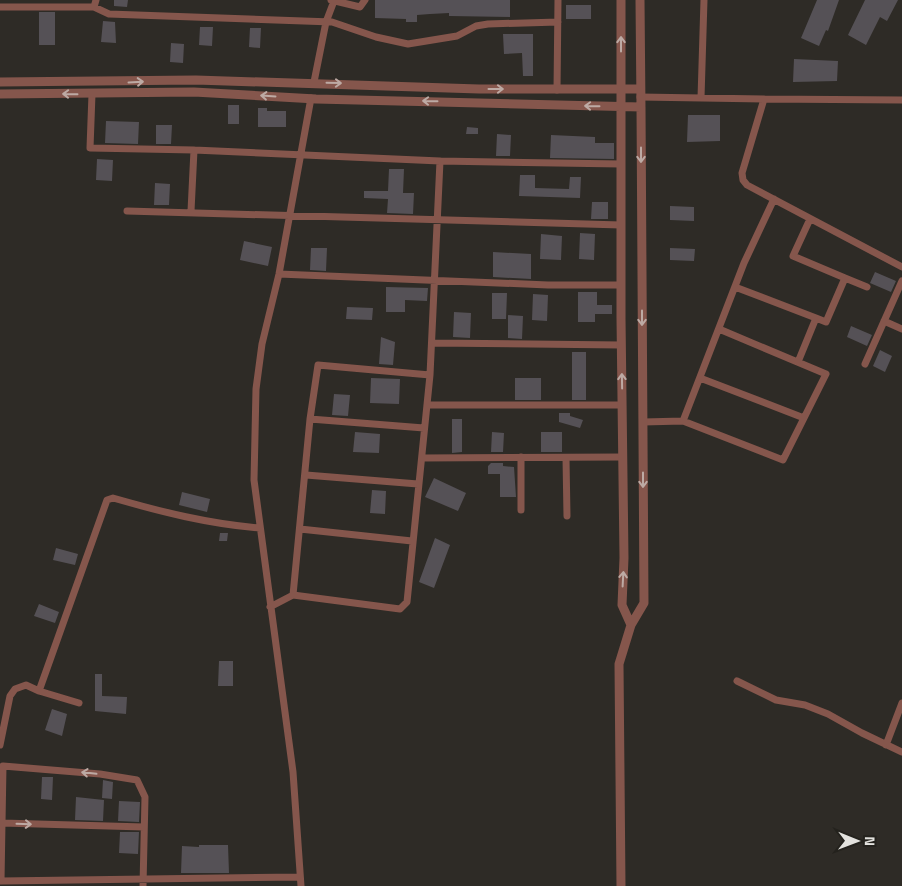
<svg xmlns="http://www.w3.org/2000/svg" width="902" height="886" viewBox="0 0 902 886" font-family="'Titillium Web',sans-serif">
<rect width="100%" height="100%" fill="#2e2b26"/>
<!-- building -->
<path fill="#555156" d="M114,0h14l-1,7 -13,-1z
M375,0h135v17l-61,-1v-3l-19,1 -13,1v7h-11v-3l-31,-1z
M817,0h22l-11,31 -2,-1 -7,16 -18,-8z
M865,0h33l-11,21 -7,-4 -14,28 -18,-10z
M566,5h25v14h-25z
M39,12h16v33h-16z
M103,21l12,1 1,21 -15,-1z
M200,27h13l-1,19 -13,-1z
M250,28h11l-1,20 -11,-1z
M503,34h30v42h-10l-1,-23 -18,1z
M171,43l13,1 -1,19 -13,-1z
M794,59l44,2 -1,20 -44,1z
M228,105h11v19h-11z
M258,108h9v3h19v16h-28z
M688,115h32v26l-33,1z
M106,121l33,1 -1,22 -33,-1z
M156,125h16l-1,19h-15z
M467,127l11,1v6h-12z
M497,134l14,1 -1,21h-14z
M551,135l44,2v6h19v16l-64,-1z
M97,159l16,1 -1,21 -16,-1z
M389,169h15l-1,24h11l-1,21 -26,-1 1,-14 -24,-1v-7h24z
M520,175h15v13l34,1 1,-12h11l-1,21 -61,-2z
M155,183l15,1 -1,21h-15z
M592,202h16v17h-17z
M670,206l24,1v14l-24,-1z
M580,233l15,1 -1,26 -15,-1z
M541,234l21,2 -1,24 -21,-1z
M244,241l28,6 -4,19 -28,-6z
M311,248h16l-1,23 -16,-1z
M670,248l25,1 -1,12 -24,-1z
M493,252l38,2v25l-38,-2z
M875,272l21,9 -5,11 -21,-9z
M386,287l42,1 -1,13 -22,-1v12h-19z
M578,292h19v13h15v9h-17v8h-17z
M492,293h15l-1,26h-14z
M533,294l15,1 -1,26 -15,-1z
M347,307l26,1 -1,12 -26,-1z
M454,312l17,1 -1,25 -17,-1z
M508,315l15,1 -1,23 -14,-1z
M851,326l21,9 -5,11 -20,-9z
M381,337l14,5 -2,23 -14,-1z
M880,350l12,6 -7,16 -12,-6z
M572,352h14v48h-14z
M371,378l29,1 -1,25 -29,-1z
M515,378h26v22h-26z
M334,394l16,1 -2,21 -16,-1z
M559,413h11v3l13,4 -3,8 -21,-6z
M452,419h10v33l-10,1z
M355,432l25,2 -1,19 -26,-1z
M492,432l12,1 -1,19h-12z
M541,432h21v20h-21z
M491,463h12v3l11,1 2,30h-16v-23h-12v-8z
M434,478l32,15 -8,18 -33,-14z
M372,490l14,1 -1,23 -15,-1z
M182,492l28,7 -3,13 -28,-7z
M220,533h8l-1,8h-8z
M435,538l15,7 -16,43 -15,-6z
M56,548l22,6 -3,11 -22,-5z
M39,604l20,8 -4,11 -21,-7z
M219,661h14v25h-15z
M95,674h7v22l25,1 -1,17 -31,-3z
M52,709l15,5 -5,22 -17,-6z
M42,777h11l-1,23 -11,-1z
M103,780l10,2 -1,17 -10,-1z
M76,797l28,3 -1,21 -28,-1z
M119,801l21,1 -1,20 -21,-1z
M120,832h19l-1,22 -19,-1z
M199,845h29l1,28h-48l1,-27 17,1z"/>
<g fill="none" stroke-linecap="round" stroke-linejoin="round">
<!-- minor -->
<path stroke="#85564c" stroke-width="7" d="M331,0l29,7 5,-7
M0,7h94l15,7 223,8 44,15 32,7 49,-8 19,-10 12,-2 70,-2
M94,7l2,-7
M314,82l12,-60 8,-21
M557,90l1,-90
M92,94l-2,54 104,2 246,11 181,3
M640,97l124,2
M701,98l3,-98
M902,100l-138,-1 -22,74 1,7 4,5 155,82
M127,211l494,14
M191,211l3,-61
M279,274l269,11h73
M845,278l22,9
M735,287l81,31
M884,321l18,8
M432,343l189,2
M798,362l18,-44 10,4 19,-44 -52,-22 17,-37
M865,364l37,-83
M700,378l104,40
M427,405h195
M310,419l114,9
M683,421l100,39 43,-86 -107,-45
M643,422l40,-1 61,-158 30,-64
M422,458l201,-1
M566,458l1,58
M306,475l112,9
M521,510v-53
M300,529l112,12
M293,595l17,-176 8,-54 112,10
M270,607l23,-12 107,14 7,-7 23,-227 10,-214
M737,681l39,19 29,5 23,9 34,19 40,19
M79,703l-40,-12 68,-191 6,-2c49,14 96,26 147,30
M0,745l10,-49 5,-7 11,-4 13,6
M886,745l16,-42
M2,823l1,-57 97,8 37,6 8,17 -2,89
M144,827l-142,-4 -1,58 299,-4
M301,886l-8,-114 -39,-292 2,-91 6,-45 17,-70 32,-176"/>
<!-- tertiary -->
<path stroke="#85564c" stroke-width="9" d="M621,0v318l3,240 -2,47 9,20
M0,82l196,-2 283,9h161
M0,94l194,-2 122,7 325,8 -1,-107
M621,886l-2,-222 12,-39 13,-22 -3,-496"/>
</g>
<!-- one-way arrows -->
<defs><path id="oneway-shaft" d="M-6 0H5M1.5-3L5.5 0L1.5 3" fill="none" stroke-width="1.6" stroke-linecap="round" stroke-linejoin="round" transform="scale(1.25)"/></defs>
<g stroke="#bdaaa4">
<use href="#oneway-shaft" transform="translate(621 44) rotate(-90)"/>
<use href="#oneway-shaft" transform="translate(136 82) rotate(-3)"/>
<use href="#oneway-shaft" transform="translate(334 83) rotate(1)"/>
<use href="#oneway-shaft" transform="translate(496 89)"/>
<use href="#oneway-shaft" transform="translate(70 94) rotate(-179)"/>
<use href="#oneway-shaft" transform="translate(268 96) rotate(-176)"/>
<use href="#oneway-shaft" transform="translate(430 101) rotate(-179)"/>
<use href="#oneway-shaft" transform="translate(592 106) rotate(-179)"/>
<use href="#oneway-shaft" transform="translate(641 155) rotate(90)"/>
<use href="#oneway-shaft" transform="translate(642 318) rotate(90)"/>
<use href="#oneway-shaft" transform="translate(622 381) rotate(-91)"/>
<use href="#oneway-shaft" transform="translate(643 480) rotate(90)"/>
<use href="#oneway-shaft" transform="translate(623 579) rotate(-87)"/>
<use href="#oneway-shaft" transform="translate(89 773) rotate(-174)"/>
<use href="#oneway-shaft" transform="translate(24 824) rotate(2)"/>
</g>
<!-- north arrow -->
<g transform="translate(857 841) rotate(91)" stroke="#24221d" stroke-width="4" paint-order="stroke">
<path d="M0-4L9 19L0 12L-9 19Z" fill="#e3e2de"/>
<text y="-8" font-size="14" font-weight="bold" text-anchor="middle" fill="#e3e2de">N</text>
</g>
</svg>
